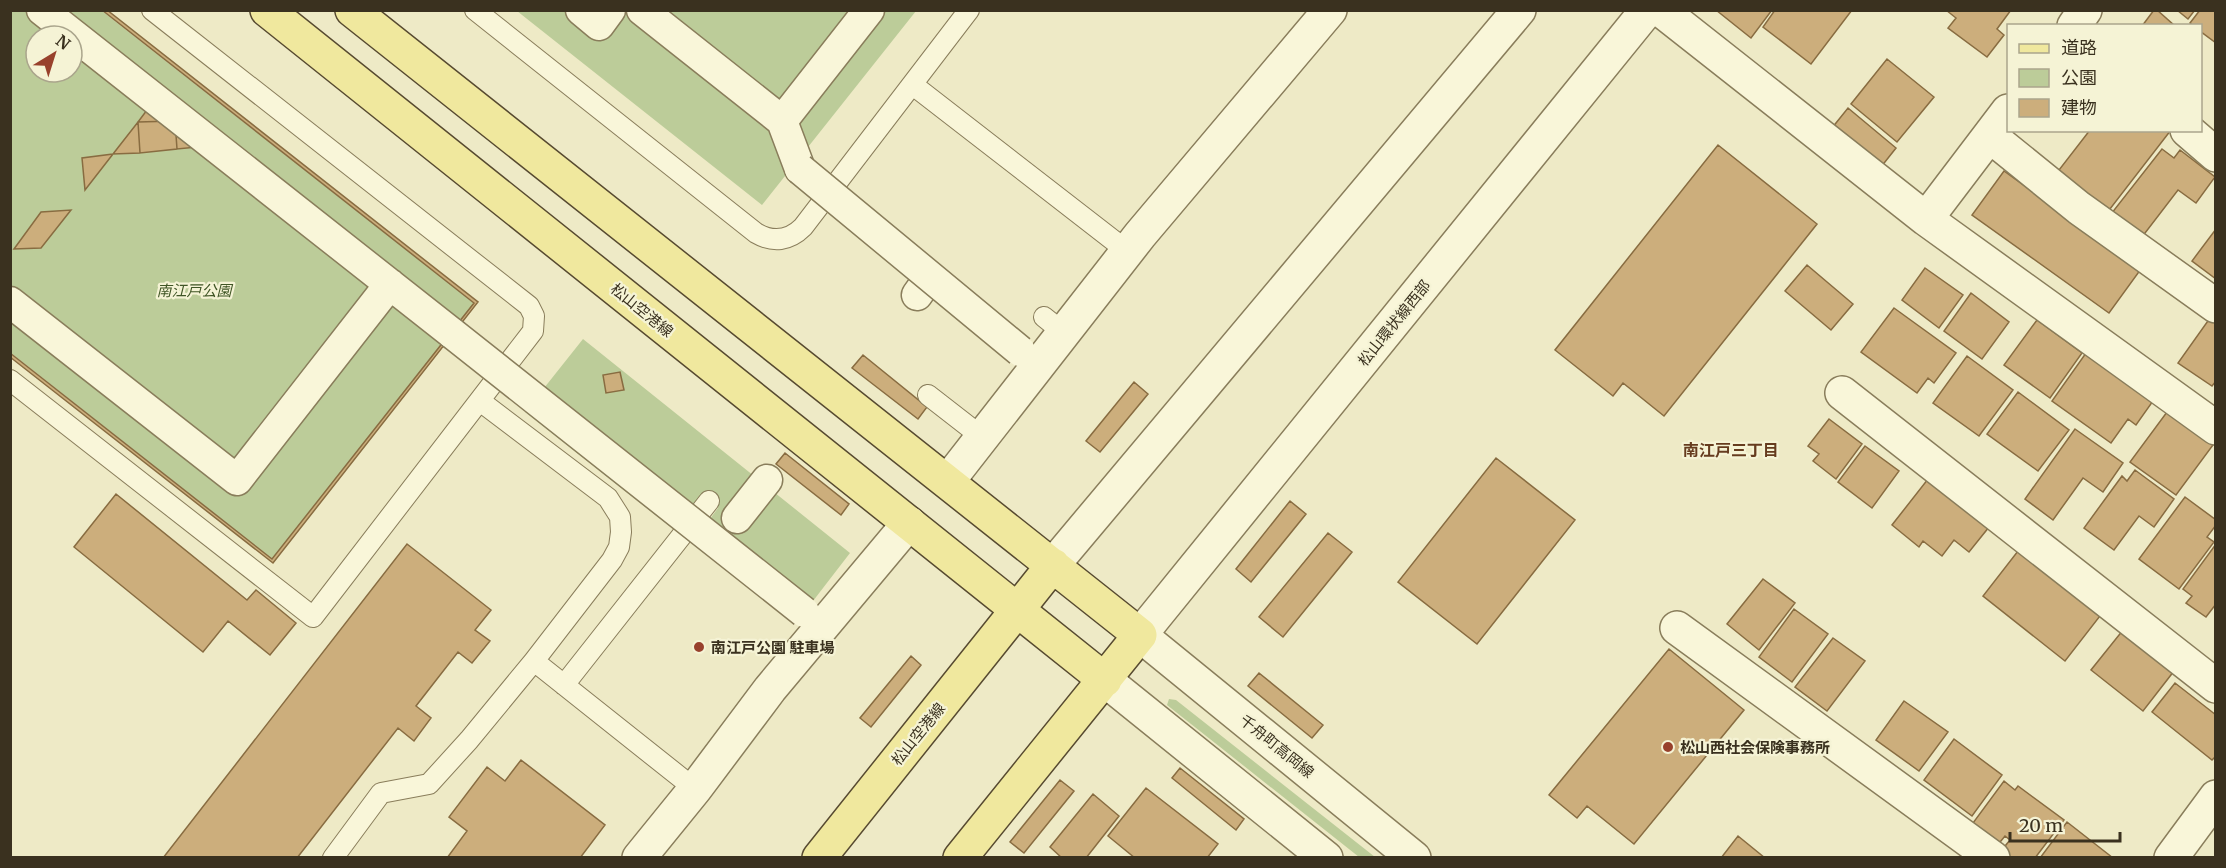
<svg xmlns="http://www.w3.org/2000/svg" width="2226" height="868" viewBox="0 0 2226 868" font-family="Merriweather,'Noto Sans JP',serif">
<rect width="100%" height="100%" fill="#eeeac6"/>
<!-- green -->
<path fill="#bccc99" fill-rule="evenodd" d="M10,11h92l372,292 -202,256 -261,-206zM36,36h36v36h-36z
M517,11h399l-154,194z
M583,339l267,214 -37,48 -109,-74 14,-19 -15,-14 -30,35 -148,-117z
M1169,699l7,1 199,157h-16l-192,-152z"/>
<!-- building -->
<path fill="#ccae7c" stroke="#886c41" stroke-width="1.5" d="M102,10h5l371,292 -205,261 -263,-206v-4l262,206 202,-256z
M1716,10h56l-21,28z
M1775,10h77l-41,54 -48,-37z
M1946,10h65l-14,19 7,6 -17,22 -39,-29 8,-10z
M2154,10h3l18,16h-33z
M2177,10h18l-7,9z
M2200,10h16v33l-16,-12v-5h-7l-3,-3z
M1887,59l47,38 -37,45 -46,-38z
M153,102l22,19 -37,1z
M1848,108l48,40 -15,19 -49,-39z
M175,121l33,25 -31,3z
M175,121l2,28 -37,4 -2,-31z
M138,122l2,31 -27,1z
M2090,130h81l-68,88 -51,-39z
M1718,145l99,79 -153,192 -41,-33 -10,13 -58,-46z
M2162,149l12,9 6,-8 35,27 -19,26 -18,-13 -36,47 -31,-23z
M113,154l-28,36 -3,-32z
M2004,171l137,98 -32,44 -137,-98z
M71,210l-30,38 -27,1 27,-37z
M2216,229v50l-24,-18z
M1807,265l46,39 -22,26 -46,-39z
M1925,268l38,27 -24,33 -37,-28z
M1971,293l38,29 -27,37 -38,-28z
M1894,308l62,45 -22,30 -6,-5 -11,15 -56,-41z
M2210,318l6,4v59l-4,5 -34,-23z
M2037,320l45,33 -32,45 -46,-33z
M2086,353l67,48 -17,24 -8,-6 -17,24 -59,-42z
M863,355l64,52 -9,12 -66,-51z
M1967,356l46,34 -34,46 -46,-33z
M620,372l4,18 -18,3 -3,-18z
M1134,382l14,12 -48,58 -14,-11z
M2018,392l51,38 -31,41 -51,-37z
M2167,412l46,33 -37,50 -46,-33z
M1829,419l33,25 -26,35 -23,-18 6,-7 -11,-8z
M2075,429l48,34 -20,29 -20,-14 -30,42 -28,-21z
M1865,446l34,25 -27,37 -34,-26z
M785,453l64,51 -8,11 -65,-51z
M1496,458l79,62 -98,124 -79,-62z
M2135,470l39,29 -20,28 -15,-11 -25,34 -30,-22 38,-52 5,5z
M1928,479l61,48 -20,25 -15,-12 -12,16 -19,-15 -4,6 -27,-22z
M116,494l131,106 9,-10 40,33 -26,32 -42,-34 -25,31 -129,-105z
M2185,497l31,23v5l-9,12 7,5 -35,47 -40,-30z
M1290,501l16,13 -55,68 -15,-13z
M1328,533l24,19 -69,85 -24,-20z
M407,544l84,66 -16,20 15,11 -18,22 -14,-11 -42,54 15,12 -17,23 -16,-13 -101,130h-134z
M2216,544v60l-10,13 -20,-14 6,-7 -9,-7z
M2018,551l82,65 -35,45 -82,-65z
M1763,579l32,24 -36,47 -32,-26z
M1794,609l34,25 -36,48 -33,-25z
M2123,630l51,41 -31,40 -52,-41z
M1833,638l32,23 -38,50 -32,-24z
M1669,649l75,61 -110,134 -47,-38 -10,12 -28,-23z
M911,656l10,9 -50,62 -11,-9z
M1259,673l64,52 -11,13 -64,-52z
M2175,683l41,32v41l-4,4 -60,-48z
M1904,701l44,31 -29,39 -43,-31z
M1954,739l48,36 -30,41 -48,-36z
M521,760l84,65 -25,33h-133l20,-27 -18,-14 38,-50 18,14z
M1180,768l64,51 -8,11 -64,-52z
M1060,780l14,11 -50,62 -14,-11z
M2004,781l11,9 3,-4 46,34 -29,38h-25l-9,-7 9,-11 -5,-4 -9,11 -26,-20z
M1146,788l72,56 -11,14h-72l-27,-22z
M1093,794l26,22 -33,42h-24l-12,-11z
M2067,822l46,36h-73z
M1738,836l27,22h-44z"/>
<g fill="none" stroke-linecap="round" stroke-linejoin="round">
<defs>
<path id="service" d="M475,10l281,223c17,10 33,8 47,-6l166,-217
M913,85l214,166
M1044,317l20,16
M10,380l303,237 220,-286 1,-15 -5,-10 -377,-296
M928,395l54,42
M480,401l128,97 12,19 1,15 -2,15 -7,13 -78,101 161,128
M564,685l145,-184
M333,858l48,-65 48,-9 40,-44 65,-79"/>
<path id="pedestrian" d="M42,10l411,324
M581,10l18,15 11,-15
M642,10l140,111 87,-111
M782,121l18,48
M917,295l12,-17
M10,302l227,178 153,-196
M737,518l30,-38"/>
<path id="minor" d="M1661,10l265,209 290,209
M2074,26l11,-16
M2187,130l29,25
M1990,136l89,72 137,98
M1926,219l82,-108
M1842,393l374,293
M948,481l192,-246 190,-225
M1677,628l316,230
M639,858l56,-69 75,-100 139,-166
M2171,858l45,-61"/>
<path id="tertiary" d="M1053,565l466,-555
M1105,680l221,178
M1414,858l-274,-223 507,-625"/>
<path id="primary" d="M267,10l838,670
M352,10l788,625 -180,223
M819,858l234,-293"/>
</defs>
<!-- service casing -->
<use href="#service" stroke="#897d5b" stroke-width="22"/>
<!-- pedestrian casing -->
<use href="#pedestrian" stroke="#897d5b" stroke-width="33"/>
<!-- minor casing -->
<use href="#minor" stroke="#897d5b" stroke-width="36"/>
<!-- tertiary casing -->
<use href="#tertiary" stroke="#897d5b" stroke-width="36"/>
<!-- primary casing -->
<use href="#primary" stroke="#574a30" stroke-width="36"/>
<!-- service -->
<use href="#service" stroke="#f9f6d9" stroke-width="20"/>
<!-- pedestrian -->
<use href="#pedestrian" stroke="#f9f6d9" stroke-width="30"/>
<!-- minor -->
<use href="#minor" stroke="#f9f6d9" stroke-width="33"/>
<!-- tertiary -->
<use href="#tertiary" stroke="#f9f6d9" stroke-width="33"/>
<!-- primary -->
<use href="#primary" stroke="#f0e89e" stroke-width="33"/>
<defs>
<path id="pedestrian-bridge" d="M800,169l220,182
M453,334l351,278"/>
</defs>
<!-- pedestrian-bridge casing -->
<use href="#pedestrian-bridge" stroke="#897d5b" stroke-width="33" stroke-linecap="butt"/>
<!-- pedestrian-bridge -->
<use href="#pedestrian-bridge" stroke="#f9f6d9" stroke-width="30"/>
</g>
<!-- markers -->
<g fill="#98412c" stroke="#f5f3d5" stroke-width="2">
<circle cx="699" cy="647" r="6"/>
<circle cx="1668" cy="747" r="6"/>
</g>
<g text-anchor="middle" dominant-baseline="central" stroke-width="4.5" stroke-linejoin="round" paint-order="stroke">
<!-- park labels -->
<g font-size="15" font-style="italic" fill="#405626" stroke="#f5f3d5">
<text x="194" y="290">南江戸公園</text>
</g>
<!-- street labels -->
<g font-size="15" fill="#3a311f" stroke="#f5f3d5">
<text transform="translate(642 310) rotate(39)">松山空港線</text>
<text transform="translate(1394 323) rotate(-51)">松山環状線西部</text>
<text transform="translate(918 734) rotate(-51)">松山空港線</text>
<text transform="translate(1277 746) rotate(39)">千舟町高岡線</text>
</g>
<!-- poi labels -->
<g font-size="15" font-weight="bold" fill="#3a311f" stroke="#f5f3d5" text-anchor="start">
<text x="711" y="647">南江戸公園 駐車場</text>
<text x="1680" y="747">松山西社会保険事務所</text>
</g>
<!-- neighbourhood labels -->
<g font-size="16" font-weight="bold" fill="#663c1f" stroke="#f5f3d5">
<text x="1731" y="450">南江戸三丁目</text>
</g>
</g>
<!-- border -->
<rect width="2226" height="868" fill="none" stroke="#3a311f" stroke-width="24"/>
<!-- legend -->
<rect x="2007" y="24" width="195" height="108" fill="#f5f3d5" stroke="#aaa58c" stroke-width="1.5"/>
<rect x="2019" y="44" width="30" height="9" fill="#f0e89e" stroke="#aaa58c" stroke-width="1.5"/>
<text x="2061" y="54" font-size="18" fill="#3a311f">道路</text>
<rect x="2019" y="69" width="30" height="18" fill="#bccc99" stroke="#aaa58c" stroke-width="1.5"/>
<text x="2061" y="84" font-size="18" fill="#3a311f">公園</text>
<rect x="2019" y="99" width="30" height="18" fill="#ccae7c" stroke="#aaa58c" stroke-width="1.5"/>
<text x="2061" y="114" font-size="18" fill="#3a311f">建物</text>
<!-- north arrow -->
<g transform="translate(54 54) rotate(38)"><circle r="28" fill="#f5f3d5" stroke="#aaa58c" stroke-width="1.5"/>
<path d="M0-4.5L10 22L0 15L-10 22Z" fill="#98412c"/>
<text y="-9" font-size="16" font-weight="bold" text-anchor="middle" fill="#3a311f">N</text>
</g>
<!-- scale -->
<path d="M2010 832v9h110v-9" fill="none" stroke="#3a311f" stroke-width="3"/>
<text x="2019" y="832" font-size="18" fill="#3a311f" stroke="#f5f3d5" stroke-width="4.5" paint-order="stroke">20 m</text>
</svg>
